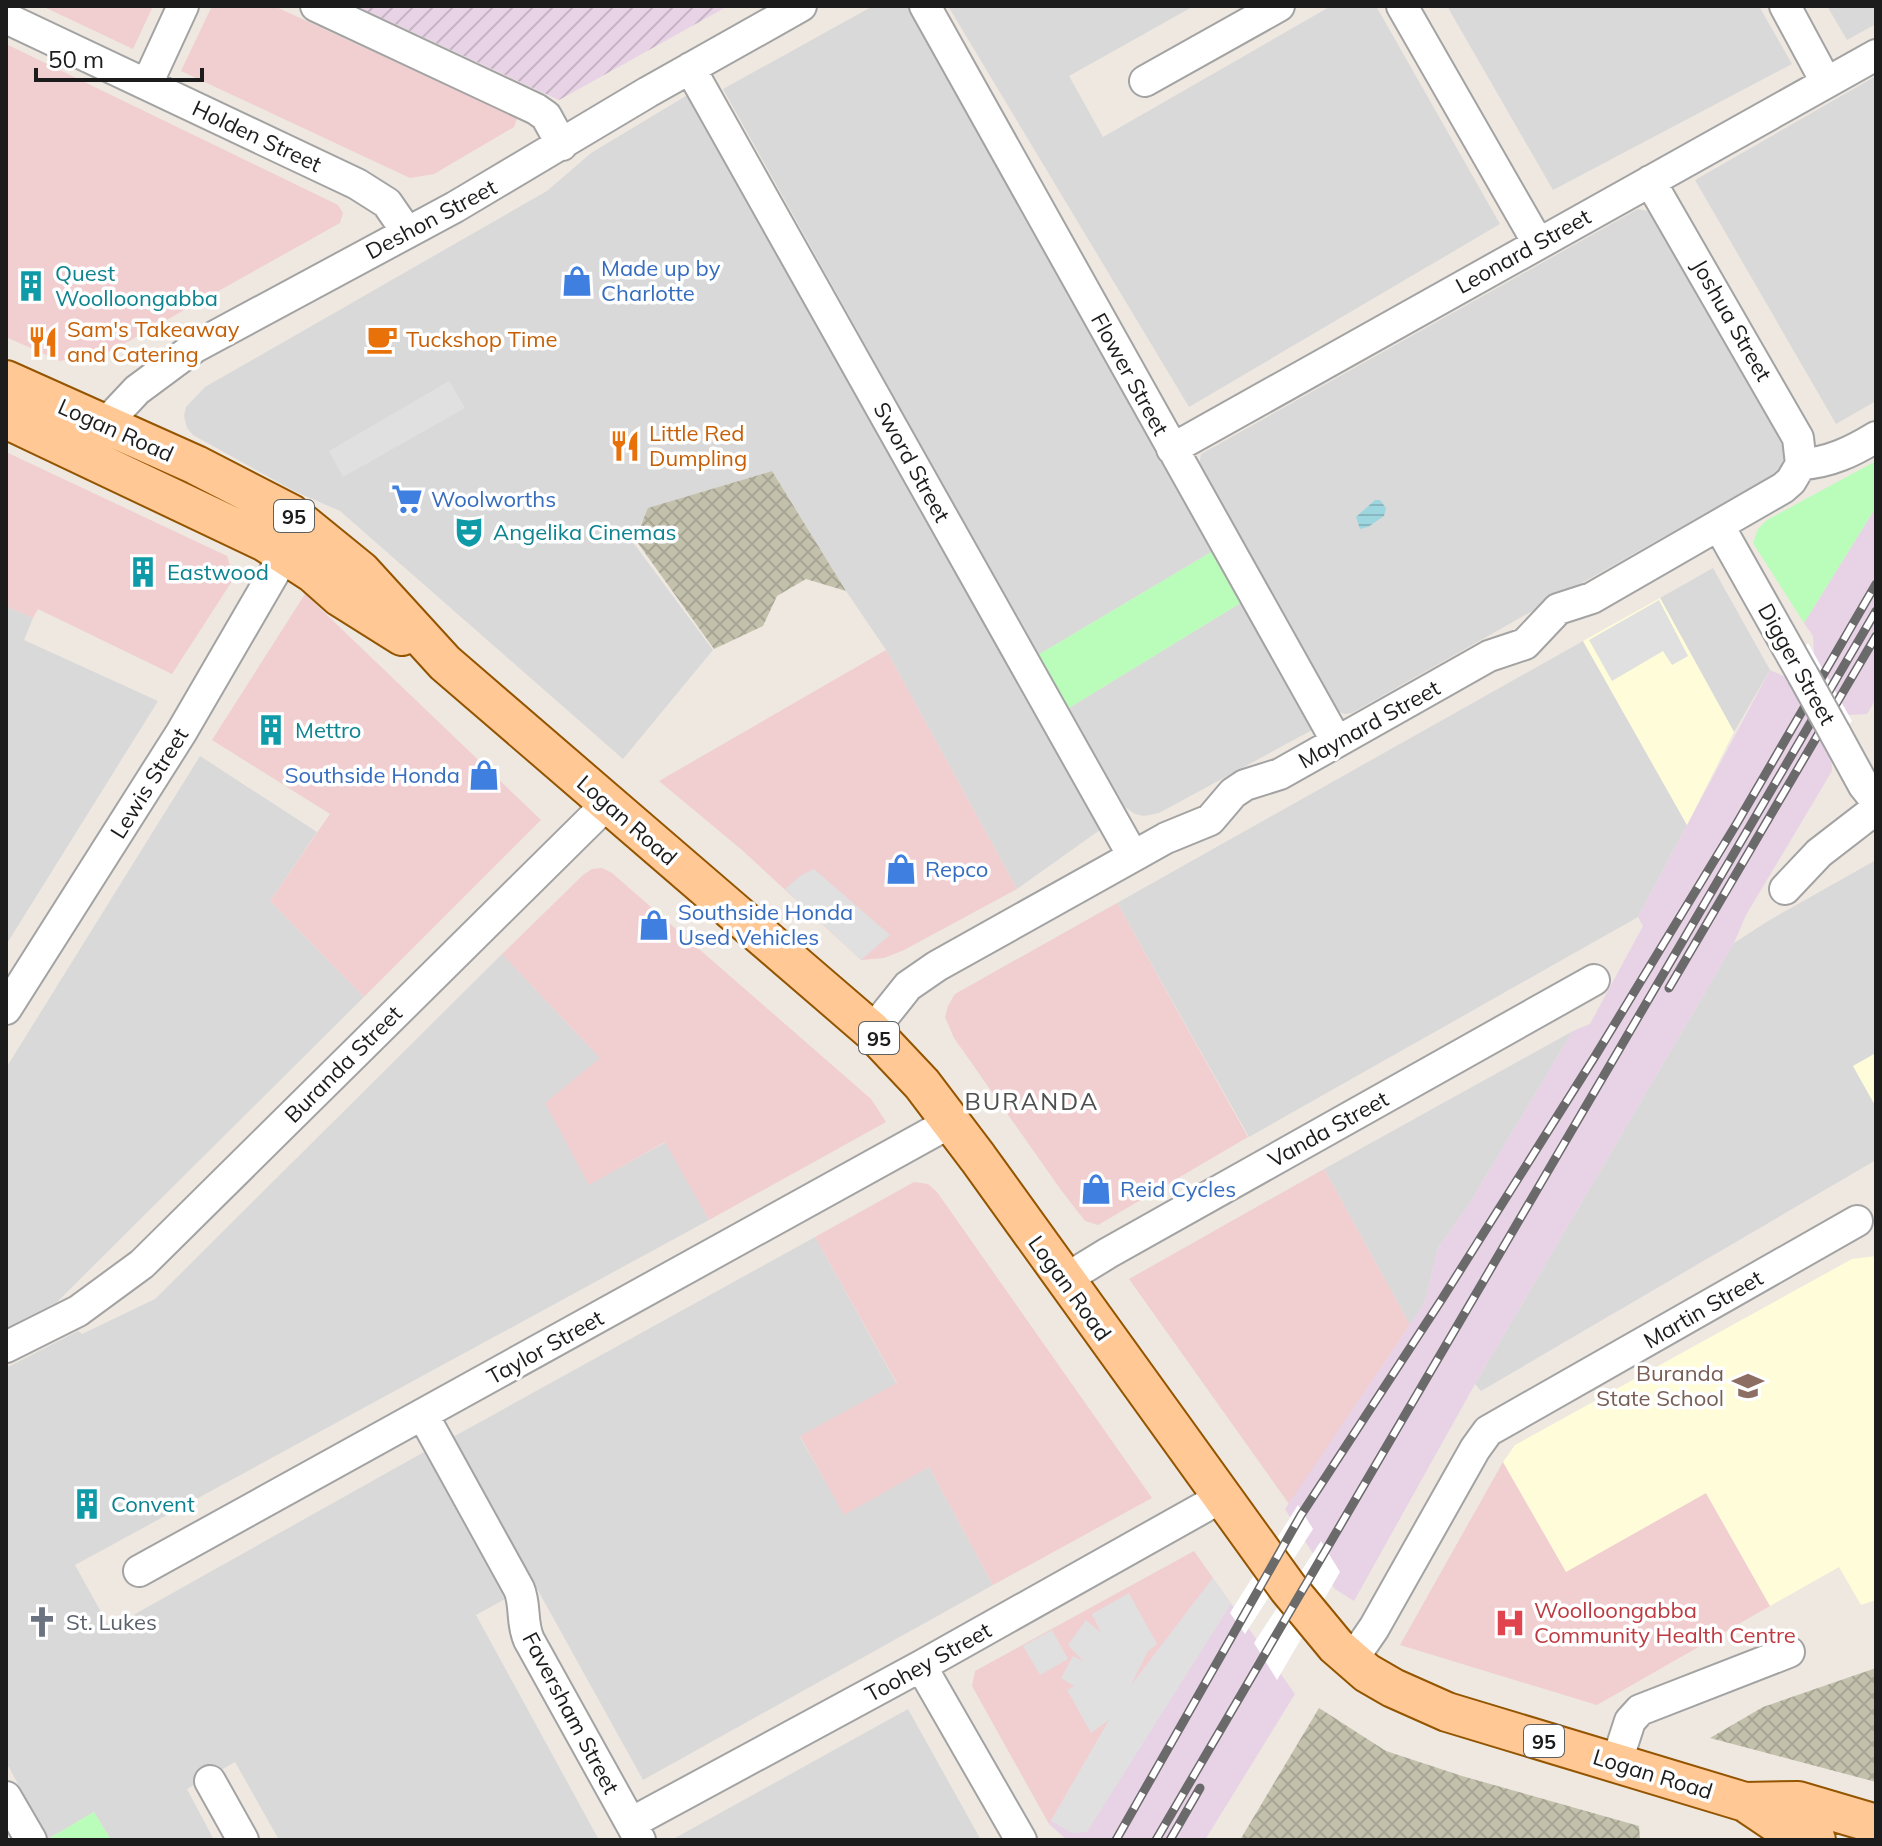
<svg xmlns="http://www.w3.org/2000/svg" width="1882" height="1846" viewBox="0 0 1882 1846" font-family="Mulish,sans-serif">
<defs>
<pattern id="industrial-furrows" width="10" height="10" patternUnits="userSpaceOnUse" patternTransform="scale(2)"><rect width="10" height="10" fill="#e8d2e6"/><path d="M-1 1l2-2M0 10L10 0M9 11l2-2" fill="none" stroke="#c6b4c5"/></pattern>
<pattern id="construction-cross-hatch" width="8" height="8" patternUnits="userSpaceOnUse" patternTransform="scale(2)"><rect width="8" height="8" fill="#c3c1ac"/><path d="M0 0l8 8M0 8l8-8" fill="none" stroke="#a7a593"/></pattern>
<pattern id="water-rules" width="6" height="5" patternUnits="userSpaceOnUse" patternTransform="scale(2)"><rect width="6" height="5" fill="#9ed6df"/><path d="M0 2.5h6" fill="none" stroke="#88b7bf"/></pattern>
</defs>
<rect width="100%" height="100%" fill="#eee8e1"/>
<!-- residential -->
<path fill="#dad9d9" d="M873,6h36l309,542 -180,107 -315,-566z
M948,6h246l-125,70 34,61 228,-131h45l124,218 -311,183z
M1447,6h312l33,58 -239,126z
M1827,6h49v18l-29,16z
M1876,76v325l-40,23 -141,-244z
M694,91l410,736 -87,62 -131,-239 -40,-59 -74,-120 -124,38 -16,32 81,109 -90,109 -283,-248 -46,-20 -101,-56 -6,-7 -3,-12 2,-9 19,-20 342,-196 44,-38z
M1638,209l14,3 138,233 -6,29 -32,22 -4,-7 -396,224 -7,1 -8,-3 -138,-245 2,-12z
M1713,568l57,102 -36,62 -74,-134z
M1247,599l67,130 -155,84 -15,3 -9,-2 -10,-7 -56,-99z
M6,606l27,12 -9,22 134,61 -152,244z
M1583,641l104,184 -49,92 -389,220 -132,-234z
M200,756l117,76 -47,69 94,96 -307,305 -51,26v-260z
M1876,860v193l-23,13 23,41v53l-395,231 -6,-7 259,-441 34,-22z
M502,954l98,104 -10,126 76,-42 43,78 -634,345 35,63 314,-176 81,147 -29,16 123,225h-320l-44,-78 -48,27 27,51h-103l-17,-28 -46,27 -42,-77v-394l72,-37 4,3 73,-35z
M1573,1031l-104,173 -31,44 -13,54 -15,23 -86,-156z
M815,1237l82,147 -97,53 44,77 85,-47 64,118 -350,195 -190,-343z
M908,1709l73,131h-305l-1,-2z"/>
<!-- commercial -->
<path fill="#f1ced0" d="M42,6h111l-20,43z
M212,6h62l243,112 -3,9 -80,47 -24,4 -229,-107z
M6,44l332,161 5,8 -3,10 -229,128 -51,10 -54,-24z
M6,452l221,104 7,22 -62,96 -134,-65 -5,9 -27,-12z
M305,594l236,226 -177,177 -94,-96 60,-87 -118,-74z
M886,650l131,239 -113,61 -20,8 -23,2 -119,-110 -83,-69z
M602,868l10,5 259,226 15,23 -177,98 -44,-78 -76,43 -44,-82 55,-45 -98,-104 81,-79 9,-6z
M1117,903l131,234 -150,88 -13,-4 -24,-31 -107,-152 -9,-21 3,-11 7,-12z
M1324,1169l86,156 -121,179 -160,-225z
M914,1182l14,2 9,8 215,306 -159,87 -64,-118 -85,48 -44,-79 97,-53 -82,-146z
M1503,1462l63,109 140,-78 64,113 -173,99 -197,-60z
M1194,1551l19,27 -88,115 -76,131 -77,-138 3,-15z"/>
<!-- industrial -->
<path fill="url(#industrial-furrows)" d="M356,6h372l-169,94z"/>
<!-- education -->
<path fill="#fffcd9" d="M1660,598l74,134 -47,93 -104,-184z
M1876,1053v54l-23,-41z
M1876,1256v344l-15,5 -22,-38 -69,39 -64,-113 -140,79 -63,-110 12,-17 337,-186z"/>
<!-- railway -->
<path fill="#e8d2e6" d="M1876,507v192l-9,15 -19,1 -17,35 1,21 -86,144 -12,28 -259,441 -121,217 -19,-12 -50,-80 140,-207 13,-54 31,-44 104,-173 17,-7 53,-98 -5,-9 132,-247 22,10 22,-27 -1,-17 -9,-13z
M1213,1578l82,116 -90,146h-138l-18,-16 76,-131z"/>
<!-- construction -->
<path fill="url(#construction-cross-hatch)" d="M772,471l74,120 -40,-12 -29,17 -14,30 -49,23 -79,-110 13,-31z
M1876,1668v114l-166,-44 53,-31z
M1319,1708l67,43 76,25 177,50 1,14h-400z"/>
<!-- park -->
<path fill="#bafcba" d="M1876,461v46l-72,116 -51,-80 5,-14 9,-9z
M1218,548l29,51 -178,109 -31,-53z
M94,1812l17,28h-65l2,-1z"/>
<!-- parking -->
<path fill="#e0e0e0" d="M449,381l16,27 -122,69 -14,-26z
M1659,600l29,56 -16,9 -9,-14 -51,30 -23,-41z
M814,869l76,66 -29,25 -76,-71 15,-13z
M1213,1578l18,26 -144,228 -15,1 -21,-12 58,-101 -18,13 -24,-43 7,-4 -13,-8 12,-22 11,6 -16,-17 18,-25 15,13 -9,-19 37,-21 28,51 -9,7 -18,36z
M1052,1630l16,29 -28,16 -17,-29z"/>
<!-- water -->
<path fill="url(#water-rules)" d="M1375,500h5l6,8 -2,8 -16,11 -8,2 -4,-12z"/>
<!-- pier -->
<path fill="#fff" d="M1808,643l44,78 -21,29 -44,-78z
M1298,1505l15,24 -68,105 -15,-21z
M1321,1541l19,31 -63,108 -23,-37z"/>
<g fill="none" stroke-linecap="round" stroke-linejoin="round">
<defs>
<path id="minor" d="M316,6l220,103 10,7 16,29
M925,6l412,736
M1402,6l136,237
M1785,6l41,76
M6,18l351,166 30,19 20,29
M690,68l443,788
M1145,81l134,-75
M147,84l36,-78
M1650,181l148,257 3,26
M90,440l47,-50 58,-43 260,-140 193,-115 153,-86
M1172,449l704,-394
M1719,526l84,149
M1835,733l29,53 12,15
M1785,889l34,-36 57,-44
M6,1009l175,-276 104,-179
M872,1031l36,-45 29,-20 229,-128 44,-18 23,-27 12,-8 35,-11 209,-118 36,-12 33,-35 34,-11 191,-110 8,-7 10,-17c28,-1 52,-13 75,-27
M1064,1280l44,-27 486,-273
M6,1347l72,-36 64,-47 466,-461
M423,1415l96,174c7,16 2,34 10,51l111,200
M139,1571l812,-449
M1352,1660l22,-32 101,-179 13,-18 369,-210
M921,1666l100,174
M1616,1764l14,-43 10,-11 149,-58
M210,1781l33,59
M6,1797l25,43
M631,1823l290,-157 301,-169"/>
<path id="major" d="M6,380l190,85 95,49 70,57 84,92 427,368 50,53 56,74 310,430 48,58 31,27 26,15 54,24 298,90 53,-1 78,23
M6,419l259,123 48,31 27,24 62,39
M1745,1802l43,29 28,9"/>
</defs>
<!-- minor casing -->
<use href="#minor" stroke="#a3a3a3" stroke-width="34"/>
<!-- major casing -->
<use href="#major" stroke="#945500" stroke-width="42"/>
<!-- minor -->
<use href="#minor" stroke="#fff" stroke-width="30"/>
<!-- major -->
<use href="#major" stroke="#ffc895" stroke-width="38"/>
<defs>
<path id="rail" d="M1669,988l207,-352
M1116,1840l185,-325 141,-216 152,-241 143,-235 139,-239
M1156,1840l720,-1229
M1170,1840l30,-52"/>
</defs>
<!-- rail casing -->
<use href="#rail" stroke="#6a6a6a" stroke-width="9"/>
<!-- rail -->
<use href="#rail" stroke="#fff" stroke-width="6" stroke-dasharray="18" stroke-linecap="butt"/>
<defs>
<path id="minor-bridge" d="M1803,675l32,58"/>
</defs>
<!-- minor-bridge casing -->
<use href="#minor-bridge" stroke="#a3a3a3" stroke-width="34" stroke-linecap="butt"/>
<!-- minor-bridge -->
<use href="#minor-bridge" stroke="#fff" stroke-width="30"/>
</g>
<!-- icons -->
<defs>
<symbol id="shop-bare" viewBox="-9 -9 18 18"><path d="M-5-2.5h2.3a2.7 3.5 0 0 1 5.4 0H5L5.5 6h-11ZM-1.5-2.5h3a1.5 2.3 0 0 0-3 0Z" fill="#3f7fe0" stroke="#fff" stroke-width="2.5" paint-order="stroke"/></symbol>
<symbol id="building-bare" viewBox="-9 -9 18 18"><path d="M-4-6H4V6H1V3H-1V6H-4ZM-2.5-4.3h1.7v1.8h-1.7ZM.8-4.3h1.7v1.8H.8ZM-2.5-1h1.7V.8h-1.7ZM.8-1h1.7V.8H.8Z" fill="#0f9aa8" stroke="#fff" stroke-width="2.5" paint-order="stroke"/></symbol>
<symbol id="cafe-bare" viewBox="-9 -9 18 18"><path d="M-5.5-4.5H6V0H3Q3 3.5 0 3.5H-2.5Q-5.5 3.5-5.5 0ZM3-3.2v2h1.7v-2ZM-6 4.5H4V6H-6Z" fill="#e8710a" stroke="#fff" stroke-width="2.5" paint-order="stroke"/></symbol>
<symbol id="restaurant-bare" viewBox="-9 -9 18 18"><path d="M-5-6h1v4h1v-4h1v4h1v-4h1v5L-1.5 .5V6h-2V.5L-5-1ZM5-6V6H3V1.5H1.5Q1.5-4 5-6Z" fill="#e8710a" stroke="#fff" stroke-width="2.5" paint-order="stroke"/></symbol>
<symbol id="supermarket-bare" viewBox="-9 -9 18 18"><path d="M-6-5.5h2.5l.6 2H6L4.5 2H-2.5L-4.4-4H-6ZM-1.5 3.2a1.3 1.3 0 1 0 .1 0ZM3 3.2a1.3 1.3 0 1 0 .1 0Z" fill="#3f7fe0" stroke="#fff" stroke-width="2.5" paint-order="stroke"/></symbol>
<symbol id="theatre-bare" viewBox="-9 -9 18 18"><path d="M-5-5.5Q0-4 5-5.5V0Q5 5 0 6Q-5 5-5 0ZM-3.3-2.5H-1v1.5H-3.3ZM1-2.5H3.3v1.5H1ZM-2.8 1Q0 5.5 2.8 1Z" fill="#0f9aa8" stroke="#fff" stroke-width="2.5" paint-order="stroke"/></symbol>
<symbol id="school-bare" viewBox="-9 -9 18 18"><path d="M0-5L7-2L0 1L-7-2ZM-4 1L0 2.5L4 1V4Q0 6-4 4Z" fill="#8d6e63" stroke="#fff" stroke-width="2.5" paint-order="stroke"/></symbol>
<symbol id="church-bare" viewBox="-9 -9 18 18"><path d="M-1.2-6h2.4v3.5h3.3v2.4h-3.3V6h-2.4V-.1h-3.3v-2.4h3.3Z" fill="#6b7280" stroke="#fff" stroke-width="2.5" paint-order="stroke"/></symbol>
<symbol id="hospital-bare" viewBox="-9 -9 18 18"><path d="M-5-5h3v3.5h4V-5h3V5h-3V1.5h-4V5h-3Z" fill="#e0444e" stroke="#fff" stroke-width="2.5" paint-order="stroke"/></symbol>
</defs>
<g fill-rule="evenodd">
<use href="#shop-bare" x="555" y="259" width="44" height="44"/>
<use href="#building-bare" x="9" y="264" width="44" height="44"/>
<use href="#cafe-bare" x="360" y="317" width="44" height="44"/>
<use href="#restaurant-bare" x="21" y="320" width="44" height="44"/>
<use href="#restaurant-bare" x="603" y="424" width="44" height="44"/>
<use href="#supermarket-bare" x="385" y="477" width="44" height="44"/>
<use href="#theatre-bare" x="447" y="510" width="44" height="44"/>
<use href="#building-bare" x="121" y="550" width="44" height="44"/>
<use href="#building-bare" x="249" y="708" width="44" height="44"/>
<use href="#shop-bare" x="462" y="753" width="44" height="44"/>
<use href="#shop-bare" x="879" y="847" width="44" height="44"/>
<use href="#shop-bare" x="632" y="903" width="44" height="44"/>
<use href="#shop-bare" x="1074" y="1167" width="44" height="44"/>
<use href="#school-bare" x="1726" y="1364" width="44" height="44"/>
<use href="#building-bare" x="65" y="1482" width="44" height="44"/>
<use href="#church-bare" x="20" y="1600" width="44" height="44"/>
<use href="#hospital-bare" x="1488" y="1601" width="44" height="44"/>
</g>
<g text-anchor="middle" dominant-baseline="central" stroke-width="7" stroke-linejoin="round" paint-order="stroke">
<!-- shield labels -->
<g fill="#fff" stroke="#606060" stroke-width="2">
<rect x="274" y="500" width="40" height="32" rx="6"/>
<rect x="859" y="1022" width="40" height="32" rx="6"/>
<rect x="1524" y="1725" width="40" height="32" rx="6"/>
</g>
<g font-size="20" font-weight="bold" fill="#1c1c1c">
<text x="294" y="516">95</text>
<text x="879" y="1038">95</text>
<text x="1544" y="1741">95</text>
</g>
<!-- street labels -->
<g font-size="22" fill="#1c1c1c" stroke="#fff">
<text transform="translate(257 136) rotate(25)">Holden Street</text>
<text transform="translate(431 219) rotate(-28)">Deshon Street</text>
<text transform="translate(1523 251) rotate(-29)">Leonard Street</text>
<text transform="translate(1732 320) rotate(60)">Joshua Street</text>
<text transform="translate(1130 374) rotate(61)">Flower Street</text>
<text transform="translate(116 430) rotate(24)">Logan Road</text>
<text transform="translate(912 462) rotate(61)">Sword Street</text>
<text transform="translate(1797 664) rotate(61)">Digger Street</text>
<text transform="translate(1369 724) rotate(-29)">Maynard Street</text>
<text transform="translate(149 783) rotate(-58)">Lewis Street</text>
<text transform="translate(627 820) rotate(41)">Logan Road</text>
<text transform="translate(343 1064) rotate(-45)">Buranda Street</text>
<text transform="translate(1328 1129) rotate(-29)">Vanda Street</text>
<text transform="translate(1070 1288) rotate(54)">Logan Road</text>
<text transform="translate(1703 1309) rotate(-30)">Martin Street</text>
<text transform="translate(545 1347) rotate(-29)">Taylor Street</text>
<text transform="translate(928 1662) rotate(-29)">Toohey Street</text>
<text transform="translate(571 1713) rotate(62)">Faversham Street</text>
<text transform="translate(1653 1774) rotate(17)">Logan Road</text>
</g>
<!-- shop labels -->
<g font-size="22" fill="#366cbe" stroke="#fff" text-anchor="start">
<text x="601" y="268">Made up by<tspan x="601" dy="25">Charlotte</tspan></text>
<text x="431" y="499">Woolworths</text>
<text x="460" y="775" text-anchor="end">Southside Honda</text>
<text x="925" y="869">Repco</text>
<text x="678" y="912">Southside Honda<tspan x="678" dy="25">Used Vehicles</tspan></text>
<text x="1120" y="1189">Reid Cycles</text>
</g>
<!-- culture labels -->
<g font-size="22" fill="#0d838f" stroke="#fff" text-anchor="start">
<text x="55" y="273">Quest<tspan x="55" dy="25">Woolloongabba</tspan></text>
<text x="493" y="532">Angelika Cinemas</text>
<text x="167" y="572">Eastwood</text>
<text x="295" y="730">Mettro</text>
<text x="111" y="1504">Convent</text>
</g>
<!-- food labels -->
<g font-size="22" fill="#c56008" stroke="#fff" text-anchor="start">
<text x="67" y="329">Sam's Takeaway<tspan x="67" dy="25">and Catering</tspan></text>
<text x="406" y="339">Tuckshop Time</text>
<text x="649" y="433">Little Red<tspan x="649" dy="25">Dumpling</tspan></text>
</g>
<!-- education labels -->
<g font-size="22" fill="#785e54" stroke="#fff" text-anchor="end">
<text x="1724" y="1373">Buranda<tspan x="1724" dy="25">State School</tspan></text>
</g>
<!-- health labels -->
<g font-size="22" fill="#be3a42" stroke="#fff" text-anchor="start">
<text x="1534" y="1610">Woolloongabba<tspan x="1534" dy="25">Community Health Centre</tspan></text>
</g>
<!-- worship labels -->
<g font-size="22" fill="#5b616d" stroke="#fff" text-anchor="start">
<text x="66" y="1622">St. Lukes</text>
</g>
<!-- neighbourhood labels -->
<g font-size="24" letter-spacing="2" fill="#4f4f4f" stroke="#fff">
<text x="1032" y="1101">BURANDA</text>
</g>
</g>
<!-- border -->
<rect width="1882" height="1846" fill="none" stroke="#1c1c1c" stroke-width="16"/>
<!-- scale -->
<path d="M36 68v12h166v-12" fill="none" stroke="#1c1c1c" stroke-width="4"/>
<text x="48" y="68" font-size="24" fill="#1c1c1c" stroke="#ffffff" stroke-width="6" paint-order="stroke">50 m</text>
</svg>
